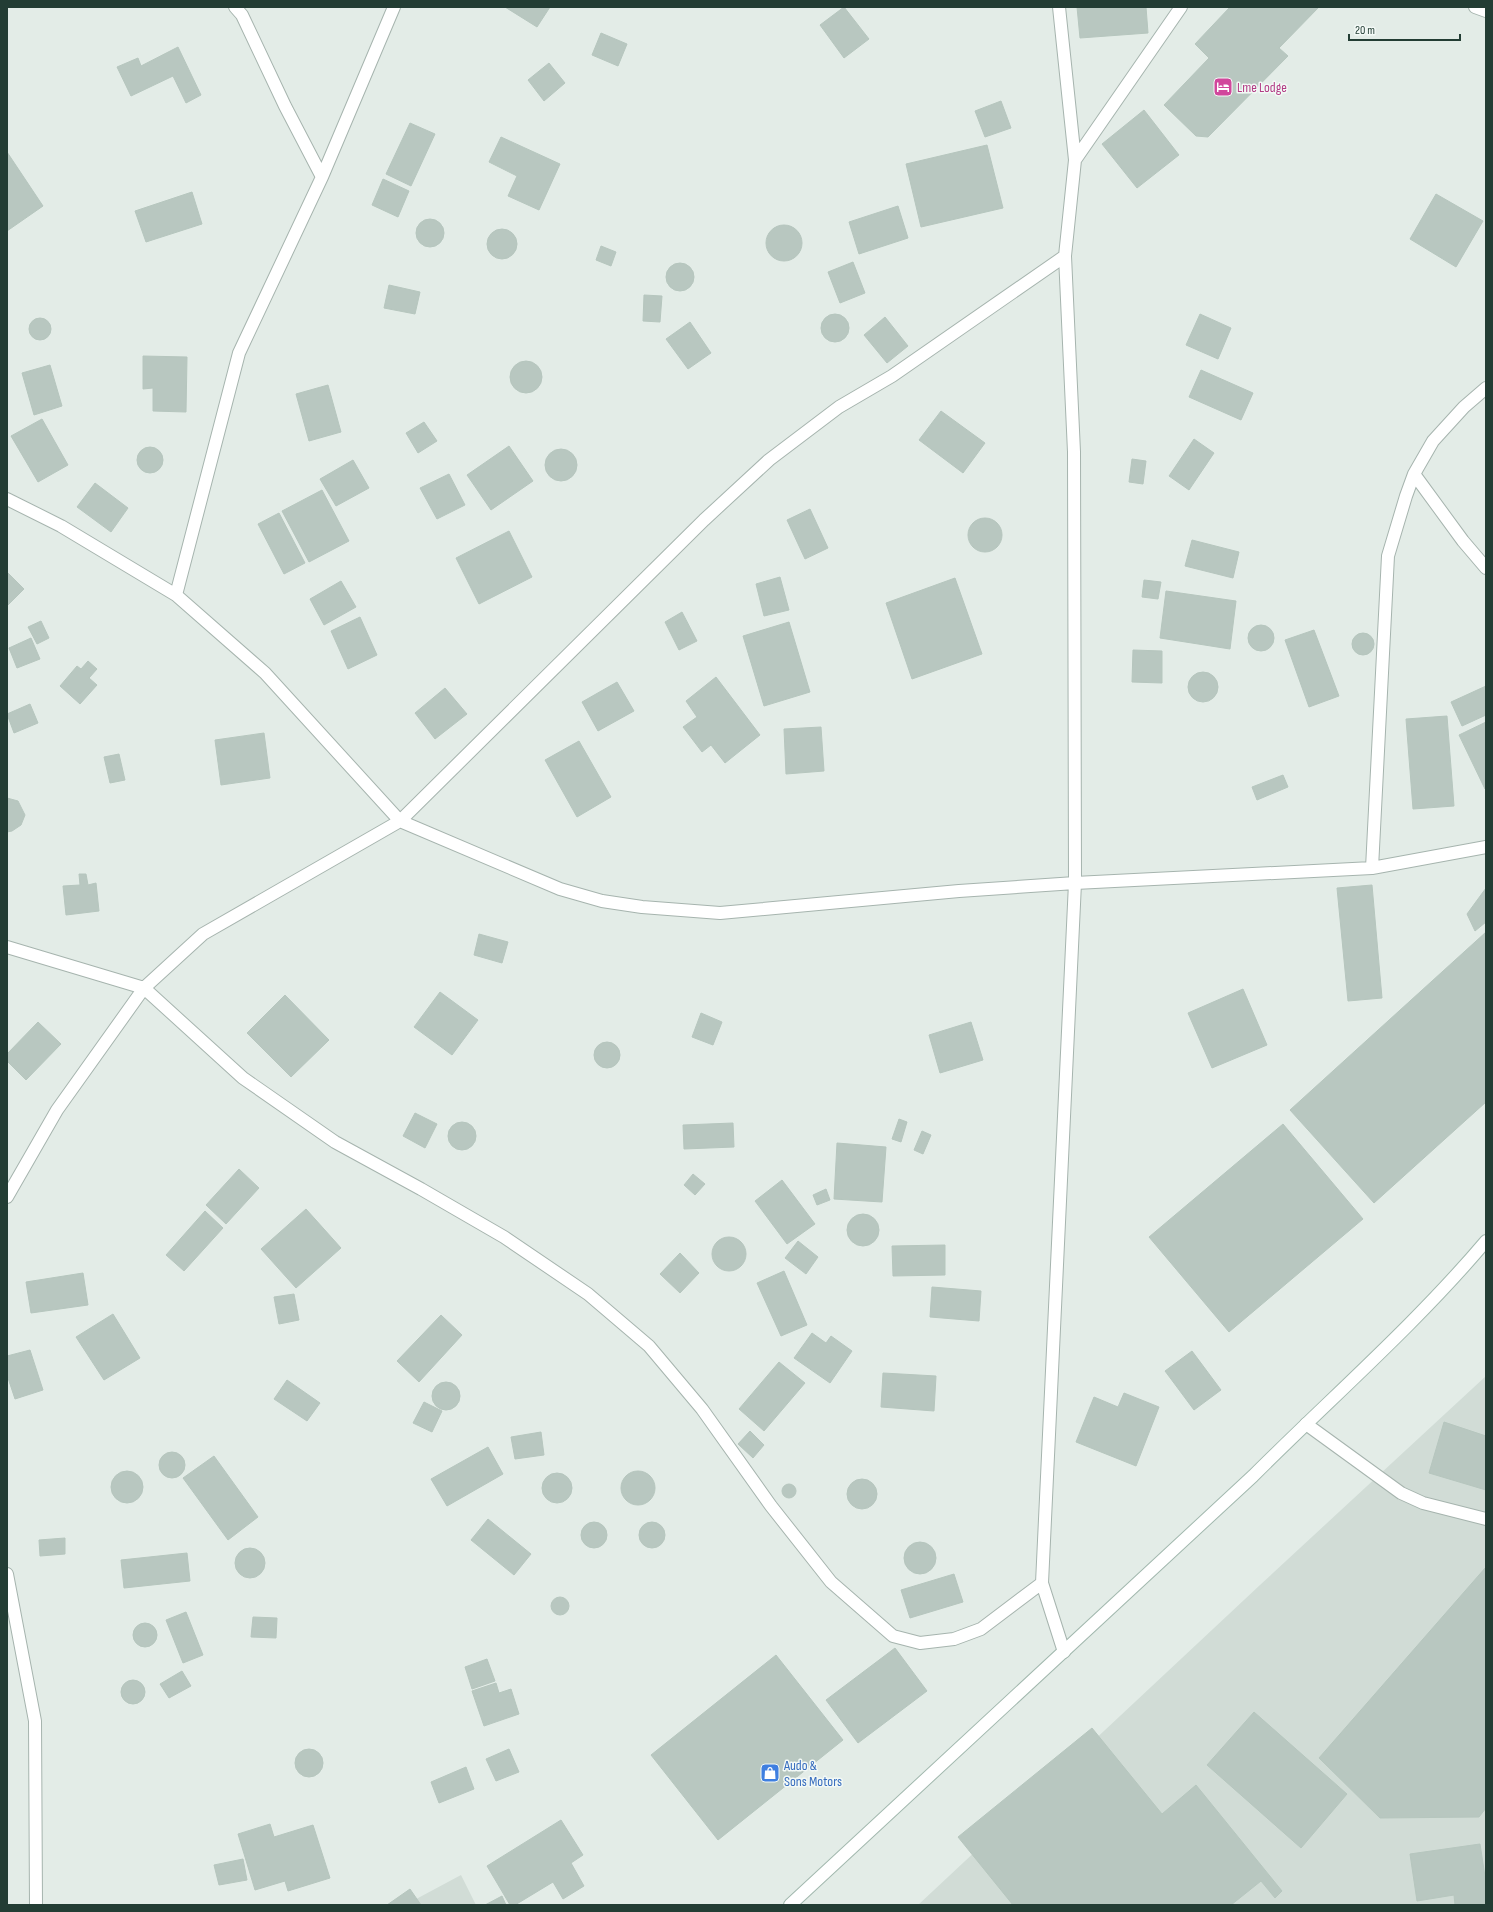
<svg xmlns="http://www.w3.org/2000/svg" width="1493" height="1912" viewBox="0 0 1493 1912" font-family="'Sofia Sans Condensed',sans-serif">
<rect width="100%" height="100%" fill="#e3ece7"/>
<!-- built -->
<path fill="#d1dcd6" d="M1486,1376v529h-568l342,-320z
M461,1875l15,30h-71z"/>
<!-- building -->
<path fill="#b8c7c0" stroke="#b6c6be" d="M505,7h45l-13,20z
M844,7l25,32 -25,19 -24,-33z
M1077,7h69l2,26 -68,5z
M1230,7h89l-40,41 9,8 -80,81 -12,-1 -32,-31 45,-47 -14,-14z
M601,33l26,11 -9,22 -26,-11z
M178,47l23,48 -15,8 -13,-27 -42,20 -14,-29 21,-9 3,8z
M549,63l16,20 -21,18 -16,-21z
M1001,101l10,27 -26,9 -10,-26z
M1144,110l35,45 -42,33 -35,-44z
M410,123l25,11 -24,52 -25,-12z
M501,137l59,27 -21,46 -31,-14 9,-20 -28,-14z
M987,145l16,63 -82,19 -15,-63z
M7,152l36,54 -36,25z
M383,179l26,12 -11,26 -26,-12z
M192,192l10,32 -56,18 -11,-31z
M1436,194l47,27 -27,46 -46,-28z
M898,206l10,32 -49,16 -10,-32z
M416 233a14 14 0 1 1 28 0a14 14 0 1 1-28 0Z
M766 243a18 18 0 1 1 36 0a18 18 0 1 1-36 0Z
M487 244a15 15 0 1 1 30 0a15 15 0 1 1-30 0Z
M601,246l15,6 -5,14 -15,-6z
M853,262l12,31 -25,10 -12,-31z
M666 277a14 14 0 1 1 28 0a14 14 0 1 1-28 0Z
M389,285l31,7 -5,22 -31,-6z
M644,295l18,1 -2,26 -17,-1z
M1200,314l31,14 -13,31 -32,-14z
M821 328a14 14 0 1 1 28 0a14 14 0 1 1-28 0Z
M885,317l23,29 -21,17 -23,-28z
M29 329a11 11 0 1 1 22 0a11 11 0 1 1-22 0Z
M690,322l21,31 -23,16 -22,-30z
M143,356l44,1 -1,55 -33,-1v-23l-10,1z
M510 377a16 16 0 1 1 32 0a16 16 0 1 1-32 0Z
M50,365l12,41 -28,9 -12,-42z
M1201,370l52,23 -12,27 -52,-23z
M328,385l13,47 -32,9 -13,-47z
M941,411l44,32 -22,30 -44,-33z
M42,419l26,46 -30,17 -27,-46z
M424,422l13,19 -19,12 -12,-20z
M1194,439l20,14 -25,37 -20,-14z
M509,446l24,35 -42,29 -24,-35z
M137 460a13 13 0 1 1 26 0a13 13 0 1 1-26 0Z
M545 465a16 16 0 1 1 32 0a16 16 0 1 1-32 0Z
M1132,459l14,2 -3,23 -14,-2z
M353,460l16,28 -33,18 -16,-27z
M449,474l16,31 -28,14 -17,-31z
M95,483l33,25 -17,24 -34,-25z
M322,490l27,51 -40,21 -27,-51z
M810,509l18,39 -23,11 -18,-39z
M279,513l26,50 -21,11 -26,-50z
M968 535a17 17 0 1 1 34 0a17 17 0 1 1-34 0Z
M509,531l23,46 -53,27 -23,-46z
M1192,540l47,12 -6,26 -48,-12z
M7,572l17,17 -17,17z
M780,577l9,33 -25,6 -8,-32z
M955,578l27,76 -70,25 -26,-76z
M1144,580l17,2 -3,17 -16,-2z
M341,581l15,26 -32,18 -14,-26z
M1166,591l70,10 -6,48 -70,-11z
M682,612l15,29 -18,9 -14,-28z
M360,617l17,38 -29,14 -17,-38z
M41,621l8,17 -12,6 -9,-17z
M789,622l21,70 -46,14 -21,-70z
M1248 638a13 13 0 1 1 26 0a13 13 0 1 1-26 0Z
M1314,630l25,66 -30,11 -24,-67z
M1352 644a11 11 0 1 1 22 0a11 11 0 1 1-22 0Z
M31,638l9,21 -23,9 -8,-20z
M1133,650l29,1v32l-30,-1z
M88,661l9,8 -8,9 8,7 -17,19 -20,-18 17,-20 4,3z
M1188 687a15 15 0 1 1 30 0a15 15 0 1 1-30 0Z
M716,677l44,58 -35,28 -14,-18 -9,7 -19,-25 14,-10 -11,-16z
M617,682l17,29 -36,20 -16,-29z
M1486,686v29l-24,11 -11,-24z
M445,688l22,26 -32,25 -20,-26z
M30,704l8,19 -24,10 -7,-19z
M1447,716l7,90 -41,3 -7,-90z
M1486,722v67h-1l-26,-54z
M821,727l3,44 -38,3 -2,-45z
M264,733l6,45 -49,7 -6,-45z
M579,741l32,56 -34,20 -32,-57z
M119,754l6,26 -15,3 -6,-26z
M1283,775l5,12 -31,13 -5,-13z
M7,798l11,3 7,14 -4,10 -9,6 -5,1z
M79,874h7l2,11 8,-2 3,28 -33,4 -3,-29 17,-1z
M1372,885l10,113 -34,3 -11,-113z
M1486,888v34l-11,9 -8,-17z
M1486,932v170l-112,101 -84,-93z
M479,934l29,8 -6,21 -28,-8z
M1243,989l24,56 -55,23 -24,-55z
M440,992l38,28 -26,35 -38,-28z
M285,995l44,45 -38,37 -44,-44z
M701,1013l21,9 -9,23 -21,-8z
M38,1022l23,22 -35,36 -19,-19v-7z
M971,1022l12,38 -43,13 -11,-38z
M594 1055a13 13 0 1 1 26 0a13 13 0 1 1-26 0Z
M415,1113l22,11 -12,24 -22,-12z
M899,1119l8,3 -6,20 -9,-3z
M448 1136a14 14 0 1 1 28 0a14 14 0 1 1-28 0Z
M733,1123l1,24 -50,2 -1,-24z
M1283,1124l80,95 -134,113 -80,-95z
M922,1131l9,4 -8,19 -9,-4z
M837,1143l49,4 -4,55 -48,-3z
M239,1169l20,19 -33,36 -20,-19z
M693,1174l12,10 -10,11 -11,-10z
M782,1180l33,44 -28,20 -32,-43z
M826,1189l4,11 -13,5 -4,-10z
M306,1209l35,39 -45,40 -35,-39z
M205,1211l18,17 -39,43 -18,-16z
M847 1230a16 16 0 1 1 32 0a16 16 0 1 1-32 0Z
M712 1254a17 17 0 1 1 34 0a17 17 0 1 1-34 0Z
M798,1241l20,16 -12,17 -21,-16z
M945,1245v30l-52,1 -1,-30z
M680,1253l19,20 -19,20 -20,-19z
M784,1271l23,54 -26,11 -24,-53z
M83,1273l5,32 -57,8 -5,-31z
M932,1287l49,4 -2,30 -49,-4z
M294,1294l5,26 -20,4 -5,-27z
M113,1314l27,44 -36,22 -28,-43z
M441,1315l21,20 -43,47 -22,-21z
M812,1333l14,10 5,-7 21,15 -22,32 -36,-25z
M30,1350l13,40 -28,9 -8,-24v-19z
M1192,1351l29,39 -27,20 -29,-39z
M779,1362l26,21 -41,48 -25,-22z
M883,1373l53,3 -2,35 -53,-4z
M287,1380l33,23 -13,18 -33,-22z
M432 1396a14 14 0 1 1 28 0a14 14 0 1 1-28 0Z
M1124,1393l35,14 -23,59 -60,-24 18,-45 24,10z
M424,1402l18,9 -10,21 -19,-9z
M1444,1422l42,14v54l-57,-17z
M750,1431l14,14 -11,13 -15,-14z
M541,1432l3,23 -29,4 -4,-22z
M488,1447l15,27 -56,32 -16,-27z
M159 1465a13 13 0 1 1 26 0a13 13 0 1 1-26 0Z
M214,1456l44,61 -30,23 -45,-62z
M621 1488a17 17 0 1 1 34 0a17 17 0 1 1-34 0Z
M111 1487a16 16 0 1 1 32 0a16 16 0 1 1-32 0Z
M542 1488a15 15 0 1 1 30 0a15 15 0 1 1-30 0Z
M847 1494a15 15 0 1 1 30 0a15 15 0 1 1-30 0Z
M782 1491a7 7 0 1 1 14 0a7 7 0 1 1-14 0Z
M488,1519l43,35 -17,21 -43,-35z
M639 1535a13 13 0 1 1 26 0a13 13 0 1 1-26 0Z
M581 1535a13 13 0 1 1 26 0a13 13 0 1 1-26 0Z
M65,1538v16l-25,2 -1,-16z
M904 1558a16 16 0 1 1 32 0a16 16 0 1 1-32 0Z
M235 1563a15 15 0 1 1 30 0a15 15 0 1 1-30 0Z
M187,1553l3,28 -66,7 -3,-28z
M1486,1567v241l-7,9 -99,1 -61,-60z
M954,1574l9,28 -53,16 -9,-28z
M551 1606a9 9 0 1 1 18 0a9 9 0 1 1-18 0Z
M186,1612l17,43 -20,8 -17,-43z
M253,1617l24,1 -1,20 -25,-1z
M133 1635a12 12 0 1 1 24 0a12 12 0 1 1-24 0Z
M895,1648l32,43 -69,52 -32,-43z
M776,1655l67,85 -125,100 -67,-85z
M487,1659l8,22 -23,8 -7,-22z
M182,1671l9,15 -22,12 -9,-14z
M121 1692a12 12 0 1 1 24 0a12 12 0 1 1-24 0Z
M496,1683l3,10 12,-4 8,25 -35,12 -12,-35z
M1254,1712l93,82 -46,54 -94,-83z
M1092,1728l70,86 34,-29 86,106 -7,7 -14,-17 -30,24h-218l-55,-68z
M509,1749l10,23 -23,9 -10,-22z
M295 1763a14 14 0 1 1 28 0a14 14 0 1 1-28 0Z
M466,1767l8,22 -35,14 -8,-21z
M561,1820l22,35 -12,8 13,23 -21,13 -10,-17 -38,23h-5l-23,-39z
M270,1824l4,13 39,-12 17,53 -42,13 -3,-10 -30,9 -17,-56z
M1480,1844l6,39v22h-31l-1,-10 -37,6 -7,-47z
M243,1859l4,21 -28,5 -5,-20z
M410,1889l11,16h-34z
M502,1896l4,9h-21z"/>
<g fill="none" stroke-linecap="round" stroke-linejoin="round">
<defs>
<path id="street" d="M235,7l7,8 43,91 37,71
M1059,7l16,153 -10,96 9,196 1,431 -33,700 22,69
M1475,7l11,4
M1075,160l106,-153
M1414,474l49,67 23,27
M7,499l54,27 115,69 89,78 135,148 160,68 42,12 40,6 78,6 239,-22 116,-8 297,-15 114,-21
M176,595l63,-242 83,-176 72,-170
M1372,868l16,-312 18,-60 8,-22 19,-33 31,-34 22,-19
M7,947l137,41 99,90 92,64 86,47 83,48 84,57 61,52 53,63 69,97 60,76 62,54 27,7 34,-4 27,-10 61,-46
M7,1197l50,-87 87,-122 59,-54 197,-113 304,-301 65,-60 70,-53 53,-31 173,-120
M1306,1424l95,69 22,10 63,16
M7,1574l28,147 1,184"/>
<path id="secondary" d="M790,1905l463,-429c78,-78 162,-151 233,-235"/>
</defs>
<!-- street casing -->
<use href="#street" stroke="#a6b4ae" stroke-width="14"/>
<!-- secondary casing -->
<use href="#secondary" stroke="#a2b8ae" stroke-width="14"/>
<!-- street -->
<use href="#street" stroke="#fff" stroke-width="12"/>
<!-- secondary -->
<use href="#secondary" stroke="#fff" stroke-width="12"/>
</g>
<!-- icons -->
<defs>
<symbol id="hotel-square" viewBox="-11 -11 22 22"><rect x="-9" y="-9" width="18" height="18" rx="4" fill="#d1479c" stroke="#f3f9f6"/><path d="M-6-4.5h1.5V1H6V5H4.5V3h-9V5H-6ZM-4 0a1.8 1.8 0 1 1 3.6 0ZM.5 0V-2.5h3Q6-2.5 6 0Z" fill="#fff"/></symbol>
<symbol id="shop-square" viewBox="-11 -11 22 22"><rect x="-9" y="-9" width="18" height="18" rx="4" fill="#3f7fe0" stroke="#f3f9f6"/><path d="M-5-2.5h2.3a2.7 3.5 0 0 1 5.4 0H5L5.5 6h-11ZM-1.5-2.5h3a1.5 2.3 0 0 0-3 0Z" fill="#fff"/></symbol>
</defs>
<g fill-rule="evenodd">
<use href="#hotel-square" x="1212" y="76" width="22" height="22"/>
<use href="#shop-square" x="759" y="1762" width="22" height="22"/>
</g>
<g text-anchor="middle" dominant-baseline="central" stroke-width="3" stroke-linejoin="round" paint-order="stroke">
<!-- hotel labels -->
<g font-size="14" fill="#b23c85" stroke="#f3f9f6" text-anchor="start">
<text x="1237" y="87">Lme Lodge</text>
</g>
<!-- shop labels -->
<g font-size="14" fill="#366cbe" stroke="#f3f9f6" text-anchor="start">
<text x="784" y="1765">Audo &amp;<tspan x="784" dy="16">Sons Motors</tspan></text>
</g>
</g>
<!-- border -->
<rect width="1493" height="1912" fill="none" stroke="#233d34" stroke-width="16"/>
<!-- scale -->
<path d="M1349 34v6h111v-6" fill="none" stroke="#233d34" stroke-width="2"/>
<text x="1355" y="34" font-size="12" fill="#233d34" stroke="#f3f9f6" stroke-width="3" paint-order="stroke">20 m</text>
</svg>
